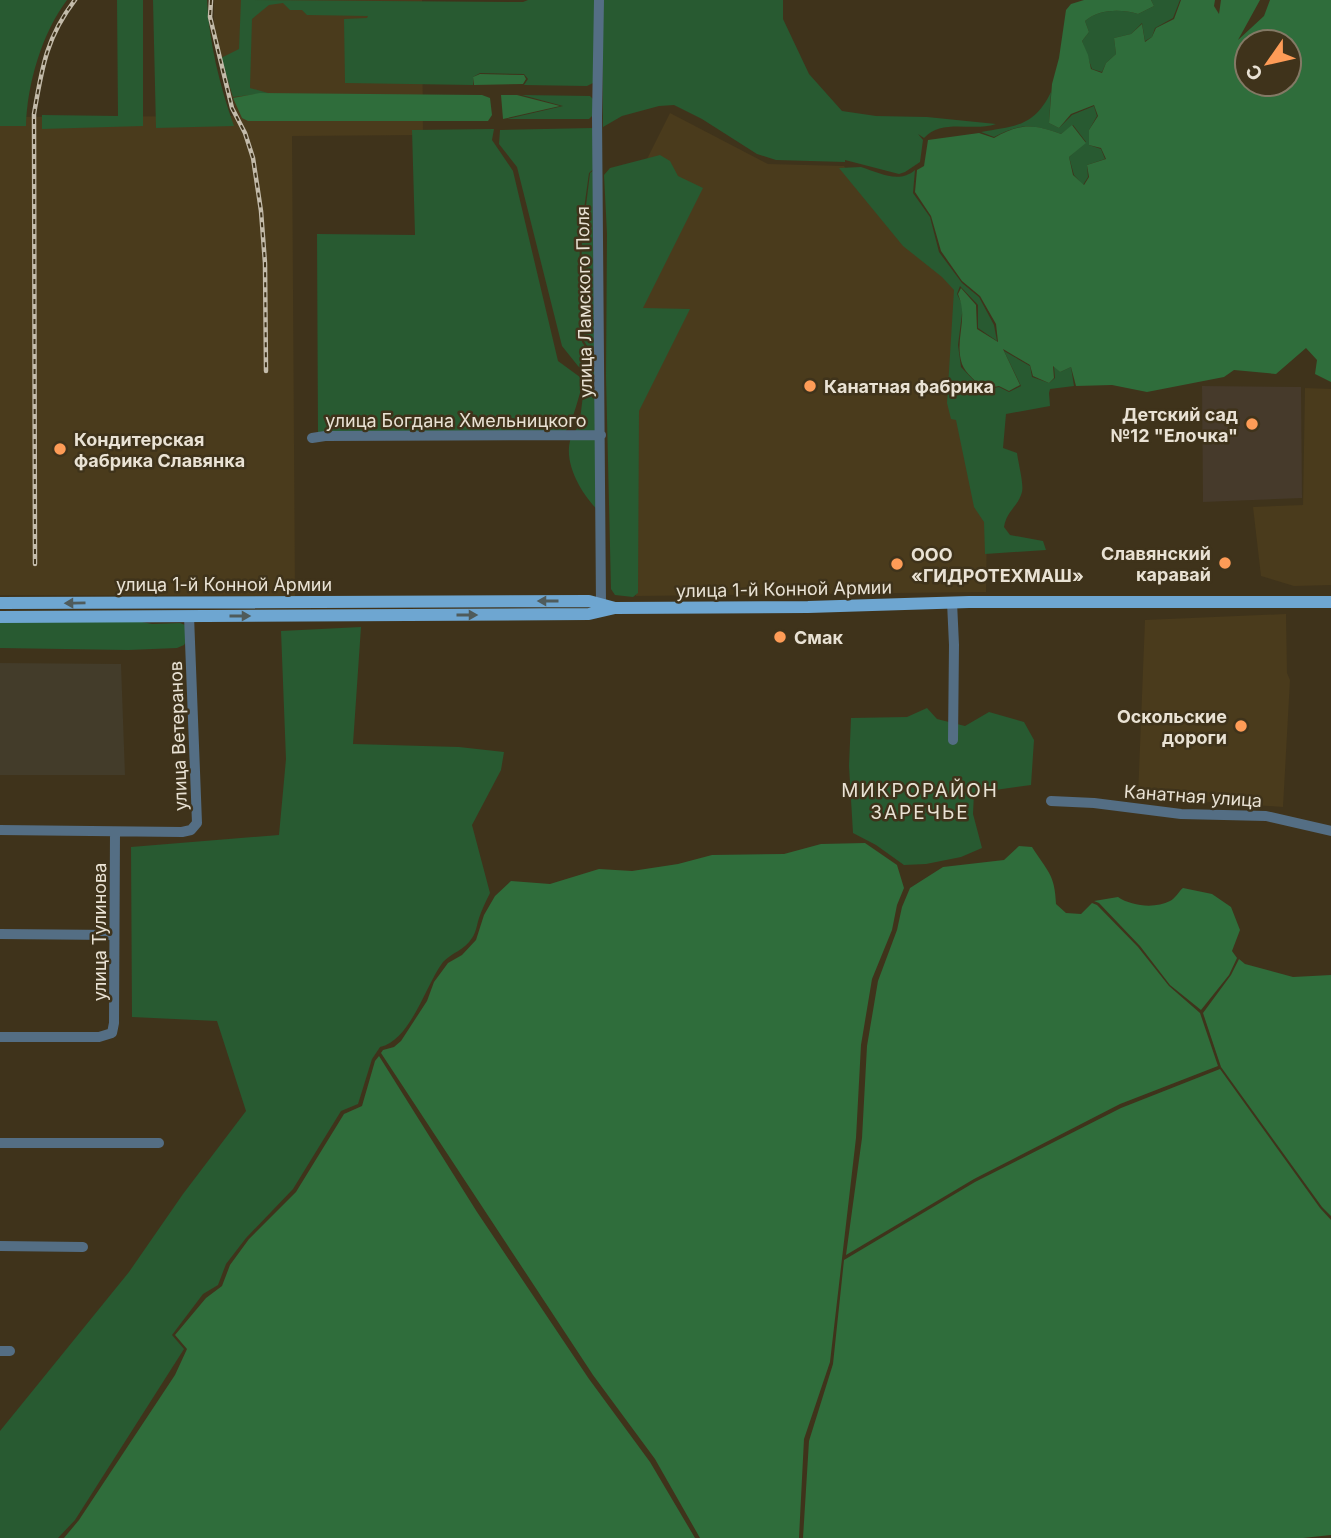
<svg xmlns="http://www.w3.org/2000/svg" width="1331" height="1538" viewBox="0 0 1331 1538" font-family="Inter,sans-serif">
<rect width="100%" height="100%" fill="#3f331b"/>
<!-- commercial -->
<path fill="#433c2a" d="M0,663l121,1 4,111h-125z"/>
<!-- built -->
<path fill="#4a3b1c" d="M214,0h208l1,135 -131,1 3,460 -295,-1v-478l237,-1 -23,-88z
M670,113l98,51 76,2 55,69 58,53 -4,116 34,119 -1,69 -350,4 1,-190 10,-247z
M1305,388l26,1v196l-37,1 -33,-10 -8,-69 50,-2z
M1286,614l1,59 3,7 -7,127 -145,-10 7,-177z"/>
<!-- education -->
<path fill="#463a2b" d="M1202,386l99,1 1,111 -99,4z"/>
<!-- green -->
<path fill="#285a31" d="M0,0h67c-25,33 -40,84 -41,126h-26z
M117,0h26v126l-101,3v-14l76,1z
M153,0h54c2,42 13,87 27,126l-78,2z
M241,0l282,2 5,-2h67v82l-8,4 -63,-1 4,-6 -4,-5 -44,-1 -7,4v8l-128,-2 -1,-64 23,-1 1,-2 -61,-1 -5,-5h-12l-7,-7 -14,2 -17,14 -2,69 18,5 -35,4 -12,-39 18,-9z
M602,0h181v19l26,55 33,37 34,5 51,1 69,7c-24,8 -54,-6 -72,14l-6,-4 5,6 -3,22 -15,10 -6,2 -54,-14v2l-69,-2 -19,-6 -55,-35 -28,-14 -15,1 -37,10 -19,11z
M1151,0h29l-7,18 -18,10 -3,9 -7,4 -3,-18 -11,11 -17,4 2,16 -10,9 -4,9 -10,-3 -10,-28 7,-9 -4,-11c14,-12 36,-12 53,-7l16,-8z
M1051,92l-2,31 10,5 13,-13 22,-9 3,10 -8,14v15l12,4 4,10 -18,6 1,12 -5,8 -9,-10 -5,-18 17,-15 -13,-17 -12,9c-28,-10 -41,-11 -67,3l-13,-5c34,-6 53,-5 70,-40z
M522,95l68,1 4,4 -1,15 -4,4h-82l56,-13z
M593,128l2,40 -6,5 -9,65 -1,52 3,52 7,11 1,23 -12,-10 -16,-20 -45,-179 -18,-23 1,-14z
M494,129l-2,11 21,31 45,190 26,19c-6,17 -9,37 -19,52h-247l-1,-198 98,1 -3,-105z
M660,155l10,6 8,15 25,12 -60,120 47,1 -51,102 -1,182 -5,4 -18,-2 -4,-6 -5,-213 1,-142 -3,-59 6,-7z
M861,167c19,6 38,17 54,3l-2,23 17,24 9,35 23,31 17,14 15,28 3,16 -19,-13v-23l-18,-19 -3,8 6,12 -5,39 3,22 22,23 16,-3 10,5 12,-6 -17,-35 26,15 2,11 17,6 6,-5 -1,-12 6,6 11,-5 3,19 -24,3 -1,4 1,13 -44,8 -3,34 14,5c1,9 7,31 5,39 -4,15 -15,18 -18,35l6,8 33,6 3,9 -61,4 -1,-32 -10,-15 -18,-87 -5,-1 -4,-16 7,-113 -12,-13 -39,-31 -64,-78z
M595,169v206h-3l-1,-23 -7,-11 -3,-51 1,-52 8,-65z
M592,386l4,7 2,117c-16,-15 -34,-46 -28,-69 1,-5 6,-10 8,-15 4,-10 3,-26 7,-38z
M0,621h137l15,3 28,-1 5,2 2,15 -3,5 -7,3 -49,2 -128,-2z
M361,627l-8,117 106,3 45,5 -3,18 -29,55 18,68c-4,8 -8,16 -11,25 -2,6 -3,15 -7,20 -7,12 -21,15 -29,24 -18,24 -32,78 -63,85l-8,12 -14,45 -17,7 -48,78 -47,49 -20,26 -8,21 -15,9 -31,41 12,14 -109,171 -17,18h-58v-107l129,-159 54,-78 63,-83 -29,-90 -85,-4 -1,-170 148,-12 7,-76 -5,-128z
M927,708l10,11 28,7 24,-14 35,10 10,18 -3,45 -57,8 -1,21 9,34 -21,9 -35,7 -22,1 -28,-20 -23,-12 -4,-67 2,-48 56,-1z"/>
<!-- forest -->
<path fill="#2f6d3b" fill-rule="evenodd" d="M1084,0h67l3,6 -16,8c-17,-5 -39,-5 -53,7l4,11 -7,9 6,14 3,14 11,4 4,-10 10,-9 -2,-16 17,-4 11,-10 3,18 7,-5 4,-9 18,-9 7,-19h34l-1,6 5,8 2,-14h39l-22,40 26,-24 6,-16h61v382l-16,-8 2,-14 -11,-12 -30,26 -42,-4 -10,7 -77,15 -35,-7 -36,1 -5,-19 -11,5 -7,-6 1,12 -5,5 -16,-7 -3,-11 -27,-16 17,36 -11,6 -10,-5 -15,3c-7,-7 -19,-16 -22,-25 -8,-25 7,-45 -4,-70l3,-6 15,17 1,24 21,13 -2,-18 -16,-28 -18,-15 -21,-30 -10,-35 -16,-24 2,-22 7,-4 4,-26 51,-7 15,5c27,-15 39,-14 67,-4l11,-9 14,18 -17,14 4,18 11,10 5,-8 -2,-12 19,-6 -5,-11 -12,-3v-15l9,-14 -4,-11 -23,9 -12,14 -10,-5 3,-39 7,-26 7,-48 5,-6zM1247,42h42v42h-42z
M480,74l44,1 2,4 -3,5 -49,1 -1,-8z
M260,93l222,2 8,3 2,17 -4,6h-240l-6,-3 -9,-20z
M501,95h16l43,11 -57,13z
M865,843l32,22 7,23 -7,17 -5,25 -20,49 -11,66 -5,93 -26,224 -26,77 -5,99h-99l-45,-79 -62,-84 -212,-322 2,-3 11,-3 7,-6 26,-40 7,-19 14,-19 14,-8 14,-15 8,-25 11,-19 16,-15 39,3 49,-15 33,2 46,-7 34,-9 72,-1 37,-10z
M1019,846l13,1c15,24 23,27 24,57l10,9 15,1 11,-11 5,2 41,42 31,39 31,27 18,53 -98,38 -146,75 -128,76 16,-117 5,-92 11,-65 19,-51 5,-23 8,-19 33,-21 61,-7z
M1183,888l29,6 19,13 9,23 -8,21 5,7 -8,17 -28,35 -31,-25 -30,-39 -41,-43 -5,-2 24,-4c13,9 37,12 52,4 5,-2 9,-10 13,-13z
M1239,959l6,5 48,13 38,-2v241l-9,-9 -101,-140 -18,-54 28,-38z
M379,1056l98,156 112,167 61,83 45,76h-631l15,-18 96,-145 12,-26 -12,-14 31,-37 16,-12 8,-21 19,-26 47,-47 48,-78 18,-8 13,-45z
M1220,1069l100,139 11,12v315l-28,3h-500l6,-97 24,-77 11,-104 131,-78 146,-74z"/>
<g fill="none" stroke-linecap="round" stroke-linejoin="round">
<!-- minor -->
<path stroke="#546e84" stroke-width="10" d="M599,0l-2,117 4,487
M312,438l13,-2 276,-1
M952,602l2,43 -1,95
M1051,801l43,2 87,11 85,2 65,15
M0,830l182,2 9,-2 6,-7 -8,-207
M0,934l114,1
M0,1037h99l13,-4 2,-10 1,-191
M0,1143h159
M0,1246l83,1
M0,1351h10"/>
<!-- major -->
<path stroke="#6ea6d1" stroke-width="12" d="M0,603l589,-2 26,7
M0,617l589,-3 26,-6 193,-1 161,-5h362"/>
<defs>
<path id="rail" d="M211,0l-1,17 22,91 13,25 8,25 8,53 4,52 1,108
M35,564l-1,-450c8,-46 12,-76 41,-114"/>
</defs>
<!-- rail casing -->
<use href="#rail" stroke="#c3bbaa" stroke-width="4.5"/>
<!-- rail -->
<use href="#rail" stroke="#3f331b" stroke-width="2" stroke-dasharray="5" stroke-linecap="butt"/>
</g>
<!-- one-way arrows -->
<defs><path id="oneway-solid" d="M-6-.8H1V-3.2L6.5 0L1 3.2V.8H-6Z" transform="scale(1.75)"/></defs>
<g fill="#4f5b5b">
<use href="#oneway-solid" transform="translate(548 601) rotate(180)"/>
<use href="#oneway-solid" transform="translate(75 603) rotate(179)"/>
<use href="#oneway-solid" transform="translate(467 615)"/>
<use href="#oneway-solid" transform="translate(240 616)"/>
</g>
<!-- markers -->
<g fill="#fe9c57" stroke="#3f331b" stroke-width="2.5">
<circle cx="810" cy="386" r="7"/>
<circle cx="1252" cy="424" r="7"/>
<circle cx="60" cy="449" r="7"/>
<circle cx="1225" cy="563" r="7"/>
<circle cx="897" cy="564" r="7"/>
<circle cx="780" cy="637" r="7"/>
<circle cx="1241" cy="726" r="7"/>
</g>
<g text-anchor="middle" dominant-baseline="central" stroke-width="5" stroke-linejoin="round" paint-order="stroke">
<!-- street labels -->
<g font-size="18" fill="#e9e2d4" stroke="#3f331b">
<text transform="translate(584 302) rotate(-91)">улица Ламского Поля</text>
<text x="456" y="420">улица Богдана Хмельницкого</text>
<text x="224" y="584">улица 1-й Конной Армии</text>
<text transform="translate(784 589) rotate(-1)">улица 1-й Конной Армии</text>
<text transform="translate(178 736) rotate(-92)">улица Ветеранов</text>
<text transform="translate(1193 796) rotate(4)">Канатная улица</text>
<text transform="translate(99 932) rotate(-90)">улица Тулинова</text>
</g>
<!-- poi labels -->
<g font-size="18" font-weight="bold" fill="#e9e2d4" stroke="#3f331b" text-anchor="start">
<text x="824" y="386">Канатная фабрика</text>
<text x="1238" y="414" text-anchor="end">Детский сад<tspan x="1238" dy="21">№12 "Елочка"</tspan></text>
<text x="74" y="439">Кондитерская<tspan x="74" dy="21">фабрика Славянка</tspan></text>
<text x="1211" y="553" text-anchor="end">Славянский<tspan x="1211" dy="21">каравай</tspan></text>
<text x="911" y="554">ООО<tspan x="911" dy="21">«ГИДРОТЕХМАШ»</tspan></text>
<text x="794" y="637">Смак</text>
<text x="1227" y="716" text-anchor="end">Оскольские<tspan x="1227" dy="21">дороги</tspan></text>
</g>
<!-- neighbourhood labels -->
<g font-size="19" letter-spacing="2" fill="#e9e2d4" stroke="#3f331b">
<text x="920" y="790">МИКРОРАЙОН<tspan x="920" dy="22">ЗАРЕЧЬЕ</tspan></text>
</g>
</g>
<!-- north arrow -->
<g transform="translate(1268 63) rotate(236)"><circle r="33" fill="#3f331b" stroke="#837965" stroke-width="2"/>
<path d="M0-5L12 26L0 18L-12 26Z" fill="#fe9c57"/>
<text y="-10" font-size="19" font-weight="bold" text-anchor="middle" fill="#e9e2d4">С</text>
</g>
</svg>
